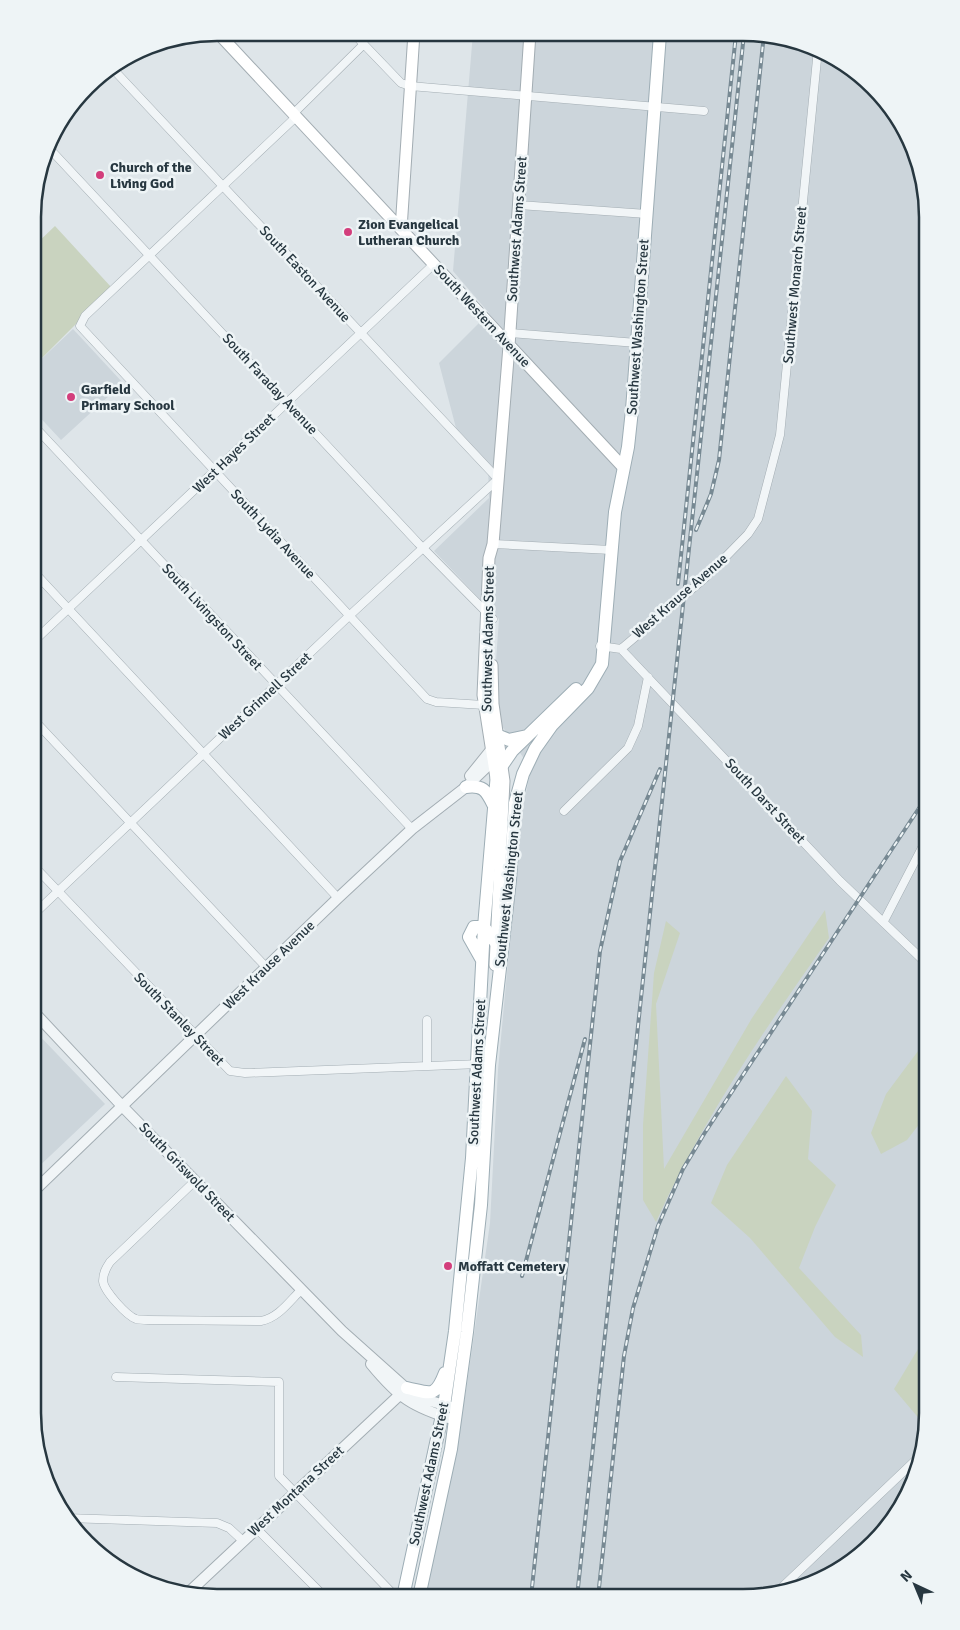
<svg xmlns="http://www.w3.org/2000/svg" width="960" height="1630" viewBox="0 0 960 1630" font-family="Signika,sans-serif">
<rect width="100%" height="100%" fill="#dee5e9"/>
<!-- built -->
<path fill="#ccd5db" d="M473,33l295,1 46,13 42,24 34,34 24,42 13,70v1209l-9,47 -28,52 -34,34 -43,25 -69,13h-320l42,-206 24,-168 8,-153 24,-259 9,-42 -29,-43 -4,-16 -3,-35 4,-56 -65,-68 55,-53 -1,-35 -32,-35 -17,-65 50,-50 -36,-42z
M73,329l50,54 -62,57 -27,-29v-45z
M33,1029l72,75 -72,68z"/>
<!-- green -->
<path fill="#c9d3bf" d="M55,226l57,62 -78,78v-120z
M825,910l4,28c-64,91 -127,182 -173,284l-13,-22v-75l11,-152 12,-52 14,12 -24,71 8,165 88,-151z
M927,1039v75l-20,26 -26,14 -10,-21 15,-39z
M786,1076l26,35 -4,48 28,26 -21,42 -16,41 62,67 2,22 -28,-20 -85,-99 -39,-35 16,-38z
M927,1334v94l-33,-39z"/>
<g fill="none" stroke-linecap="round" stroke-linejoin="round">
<defs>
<path id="minor" d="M353,33l48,50 9,3 294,25
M225,40l8,-7
M294,113l70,-69
M297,116l-212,200 -5,10 347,373 9,3 48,3
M48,147l370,396 75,76
M519,205l128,9
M510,333l127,10
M34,426l378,403
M493,544l118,6
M34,572l304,326
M33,642l401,-378
M600,646l21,3 219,232 87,83
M621,649l84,-71 43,-44 10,-15 22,-84 38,-386
M33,719l233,248
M564,811l64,-63 10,-22 10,-49
M33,865l197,206 15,2 235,-9
M33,915l316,-299 149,-137 -386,-411
M884,921l43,-83
M427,1066v-46
M196,1180l-86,82c-4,6 -7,11 -7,19 1,10 24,35 33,38 4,1 9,1 12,1l113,1c17,-3 28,-19 40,-31
M116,1377l163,5v94l117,121
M66,1518l151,5 12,5 13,12
M256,1528l68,68
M779,1590l142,-135"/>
<path id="tertiary" d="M470,776l21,-26
M33,1011l90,96 219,224 66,59 16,9 27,8
M33,1192l305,-294 74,-69 54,-42 31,-30
M371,1364c28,34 41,43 84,56
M187,1594l220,-206"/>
<path id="secondary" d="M218,33l405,434
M401,229l13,-196
M492,665l1,39 11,77 -9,184
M496,778l-13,-83 6,-137 4,-14 16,-198 21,-313"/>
<path id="primary" d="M499,736l10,4 18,-4
M466,787c17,-2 20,3 27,17
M482,960l-13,-23 5,-10h10l12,16
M407,1388c23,5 28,11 38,-15
M403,1597l41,-191 11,-75 17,-173 12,-231 13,-154 15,-22 64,-62
M419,1597l32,-148 16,-117 14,-127 8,-140 21,-185 5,-77 8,-29 12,-25 17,-24 36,-37 14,-24 13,-152 13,-65 4,-37 28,-376"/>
</defs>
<!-- minor casing -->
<use href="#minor" stroke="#a3adb3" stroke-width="9"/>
<!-- tertiary casing -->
<use href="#tertiary" stroke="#a3adb3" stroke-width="12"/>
<!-- secondary casing -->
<use href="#secondary" stroke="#a3adb3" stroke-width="13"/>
<!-- primary casing -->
<use href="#primary" stroke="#9dadb5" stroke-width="14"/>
<!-- minor -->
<use href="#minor" stroke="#f1f5f7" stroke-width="8"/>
<!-- tertiary -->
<use href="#tertiary" stroke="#f1f5f7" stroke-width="10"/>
<!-- secondary -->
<use href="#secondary" stroke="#fff" stroke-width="11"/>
<!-- primary -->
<use href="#primary" stroke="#fff" stroke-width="12"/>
<defs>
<path id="rail" d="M696,530l15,-36 8,-34 45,-426
M678,584l58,-550
M522,1276l63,-237
M531,1597l69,-646 20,-90 40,-92
M577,1597l167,-1563
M598,1597l26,-241 9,-48 25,-82 25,-57 21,-35 223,-338"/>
</defs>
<!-- rail casing -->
<use href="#rail" stroke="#778993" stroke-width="4"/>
<!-- rail -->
<use href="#rail" stroke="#eef4f6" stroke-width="2" stroke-dasharray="5.5" stroke-linecap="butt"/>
</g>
<!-- markers -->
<g fill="#d33e7c" stroke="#eef4f6" stroke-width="2">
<circle cx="100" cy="175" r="5"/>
<circle cx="348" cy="232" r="5"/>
<circle cx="71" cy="397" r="5"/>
<circle cx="448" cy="1266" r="5"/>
</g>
<g text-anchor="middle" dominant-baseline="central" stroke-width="5" stroke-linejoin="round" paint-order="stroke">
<!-- poi labels -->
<g font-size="14" font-weight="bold" fill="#273740" stroke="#eef4f6" text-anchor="start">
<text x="110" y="167">Church of the<tspan x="110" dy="16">Living God</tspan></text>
<text x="358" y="224">Zion Evangelical<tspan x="358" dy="16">Lutheran Church</tspan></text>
<text x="81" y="389">Garfield<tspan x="81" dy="16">Primary School</tspan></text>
<text x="458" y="1266">Moffatt Cemetery</text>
</g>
<!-- street labels -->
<g font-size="14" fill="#273740" stroke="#eef4f6">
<text transform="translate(517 229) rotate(-86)">Southwest Adams Street</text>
<text transform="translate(305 274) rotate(47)">South Easton Avenue</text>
<text transform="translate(795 285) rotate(-85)">Southwest Monarch Street</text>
<text transform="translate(482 316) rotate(47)">South Western Avenue</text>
<text transform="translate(638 327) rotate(-86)">Southwest Washington Street</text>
<text transform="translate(270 384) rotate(47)">South Faraday Avenue</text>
<text transform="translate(234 453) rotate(-44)">West Hayes Street</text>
<text transform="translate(273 534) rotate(47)">South Lydia Avenue</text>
<text transform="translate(680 596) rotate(-41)">West Krause Avenue</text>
<text transform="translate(212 617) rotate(47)">South Livingston Street</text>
<text transform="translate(488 639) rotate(-89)">Southwest Adams Street</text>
<text transform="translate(265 696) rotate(-43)">West Grinnell Street</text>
<text transform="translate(765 801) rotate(47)">South Darst Street</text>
<text transform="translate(509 879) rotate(-84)">Southwest Washington Street</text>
<text transform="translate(269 965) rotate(-44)">West Krause Avenue</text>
<text transform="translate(179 1019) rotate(46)">South Stanley Street</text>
<text transform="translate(477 1072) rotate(-87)">Southwest Adams Street</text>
<text transform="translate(187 1172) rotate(46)">South Griswold Street</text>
<text transform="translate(429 1474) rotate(-78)">Southwest Adams Street</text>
<text transform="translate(296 1491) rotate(-43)">West Montana Street</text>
</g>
</g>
<!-- crop -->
<path d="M0 0H960V1630H0ZM217 41H743A176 176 0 0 1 919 217V1413A176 176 0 0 1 743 1589H217A176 176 0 0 1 41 1413V217A176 176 0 0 1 217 41Z" fill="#eef4f6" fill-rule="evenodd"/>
<path fill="none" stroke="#273740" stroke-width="2.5" d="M217 41H743A176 176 0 0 1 919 217V1413A176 176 0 0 1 743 1589H217A176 176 0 0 1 41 1413V217A176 176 0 0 1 217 41Z"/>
<!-- north arrow -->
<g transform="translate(915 1585) rotate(316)" stroke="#eef4f6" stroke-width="4" paint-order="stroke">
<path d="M0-4L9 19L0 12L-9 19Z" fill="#273740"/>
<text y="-8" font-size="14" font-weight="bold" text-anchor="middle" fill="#273740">N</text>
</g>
</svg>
